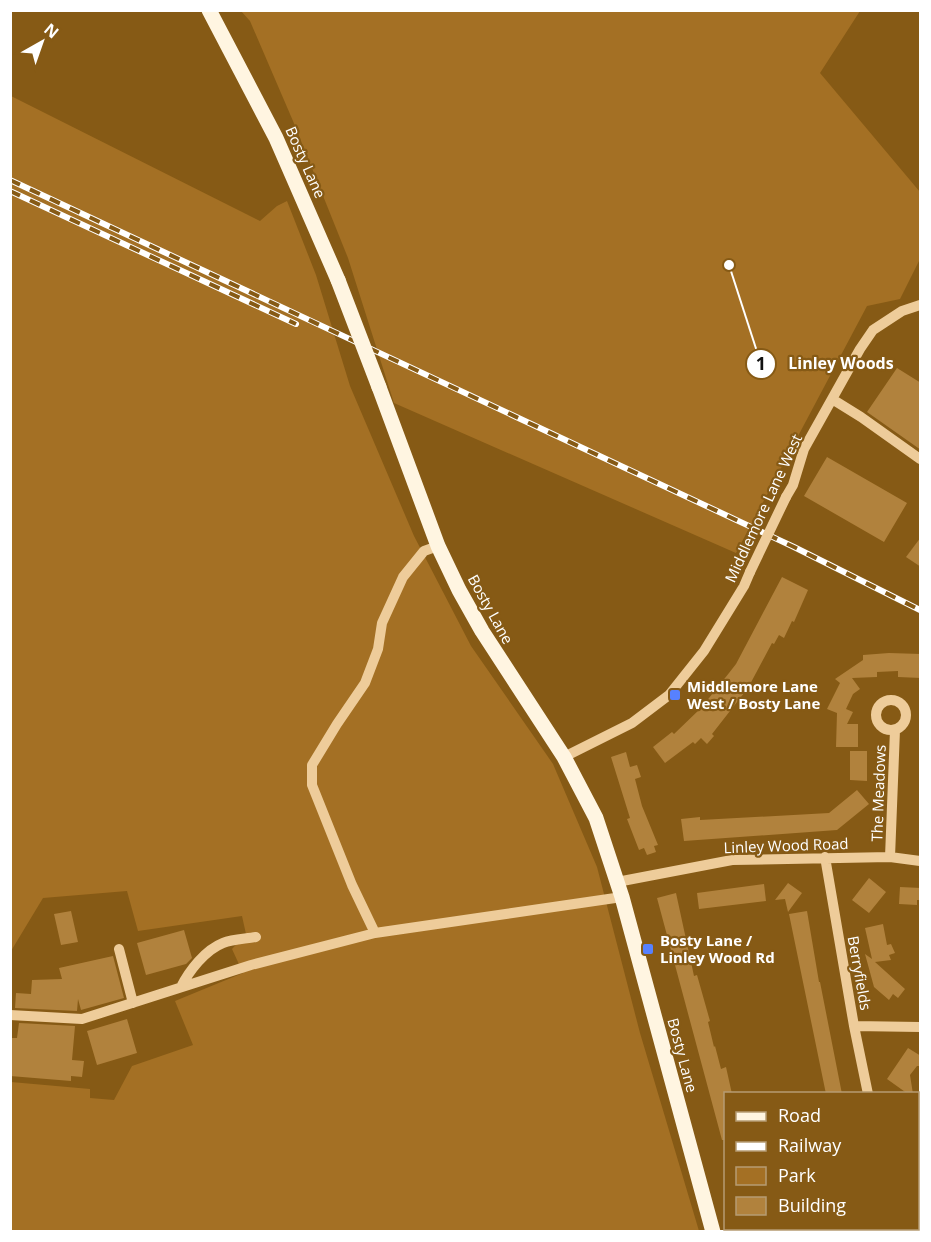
<svg xmlns="http://www.w3.org/2000/svg" width="931" height="1242" viewBox="0 0 931 1242" font-family="'Open Sans',sans-serif">
<rect width="100%" height="100%" fill="#865a15"/>
<!-- green -->
<path fill="#a47024" d="M241,11h619l-40,62 100,119v67l-20,40 -33,7 -131,247 -342,-150 -46,-145 -55,-137 -43,-100z
M11,96l249,125 17,-15 10,-5 29,74 34,111 64,150 57,110 82,118 44,103 43,166 59,198h-688v-149l79,7v9l24,2 18,-34 61,-21 -18,-44 68,-28 -11,-24 14,-15 -4,-18 -104,15 -11,-40 -84,7 -32,53z"/>
<!-- building -->
<path fill="#b1823d" d="M897,368l24,15v67l-54,-38z
M827,457l80,46 -23,39 -80,-46z
M921,537v30l-15,-10z
M782,577l26,13 -14,32 -2,-1 -8,17 -5,-3 -5,9 -2,-1 -24,45 -36,46 2,2 -7,8 -6,-6 -6,6 -2,-2 -28,21 -12,-16 19,-15 2,2 27,-26 28,-35 7,-9z
M889,653l32,1v24l-23,-1v-6l-21,1v5l-25,1 8,11 -7,5 -7,15 7,3 -6,12h11v23h-22l1,-34 -10,-4 13,-26 -5,-4 28,-19v-5z
M850,751h17v30l-17,-1z
M626,752l4,15 7,-2 4,12 -6,2 7,27 16,39 -4,1 2,6 -9,3 -3,-7 -5,2 -12,-31 3,-1 -19,-61z
M857,790l12,14 -32,26 -153,11 -3,-22 19,-2v3l129,-7z
M869,878l17,14 -17,21 -17,-13z
M788,883l14,10 -14,19 -3,-13 -10,1z
M764,884l2,17 -67,8 -2,-16z
M900,887l21,1v12h-4v5l-18,-1z
M676,893l18,83 3,-1 13,46 -2,1 6,25 1,-1 6,23 5,-2 6,27h-6v46h-4l-65,-242z
M71,911l7,31 -17,3 -7,-31z
M807,911l12,71h1l22,112h-16l-37,-180z
M883,924l4,21 4,-1 4,9 -6,2 2,5 -16,2 30,27 -7,9 -5,-4 -4,6 -15,-13 -9,-33 7,5 -7,-31z
M184,930l8,28 -6,6 -40,11 -9,-32z
M113,956l11,42 -43,12 -3,-11 -1,12 -62,-3 1,-15 15,1 1,-14 30,-1 -3,-11z
M127,1019l10,34 -40,12 -10,-34z
M19,1023l56,3 -3,34 12,1 -2,16 -11,-1v5l-61,-5v-38h7z
M908,1048l13,8v10h-4l-7,9 3,19h-5l-21,-15z"/>
<g fill="none" stroke-linecap="round" stroke-linejoin="round">
<!-- minor -->
<path stroke="#eecc9a" stroke-width="10" d="M832,399l29,18 59,42
M786,497l7,-12 11,-36 56,-100 13,-19 29,-19 18,-6
M876 715a15 15 0 1 1 30 0a15 15 0 1 1-30 0Z
M564,757l68,-34 37,-28 35,-44 40,-65 6,-14
M825,857l29,169 14,68
M890,857l5,-127
M617,882l115,-22 158,-3 30,4
M375,933l-23,-48 -40,-100v-20l25,-41 28,-41 13,-34 4,-26 21,-46 21,-26 14,-5
M119,949l14,54
M181,987c8,-16 24,-37 42,-44 10,-4 22,-4 33,-6
M10,1015l72,4 169,-54 124,-32 247,-36
M854,1026l66,1
M918,1204l2,2"/>
<!-- major -->
<path stroke="#fff5e1" stroke-width="15" d="M209,10l67,128 62,142
M379,387l59,159 21,44 23,41 82,126 32,61 26,79 91,335"/>
<defs>
<path id="rail" d="M10,180l784,367 126,63
M10,191l286,133"/>
</defs>
<!-- rail casing -->
<use href="#rail" stroke="#fff" stroke-width="6"/>
<!-- rail -->
<use href="#rail" stroke="#865a15" stroke-width="4" stroke-dasharray="11" stroke-linecap="butt"/>
<!-- minor-bridge -->
<path stroke="#eecc9a" stroke-width="10" d="M750,572l36,-75"/>
<!-- major-bridge -->
<path stroke="#fff5e1" stroke-width="15" d="M338,280l41,107"/>
</g>
<!-- markers -->
<g fill="#5781ff" stroke="#865a15" stroke-width="2">
<rect x="669" y="689" width="12" height="12" rx="3"/>
<rect x="642" y="943" width="12" height="12" rx="3"/>
</g>
<g text-anchor="middle" dominant-baseline="central" stroke-width="4.5" stroke-linejoin="round" paint-order="stroke">
<!-- street labels -->
<g font-size="15" fill="#fff" stroke="#865a15">
<text transform="translate(306 162) rotate(66)">Bosty Lane</text>
<text transform="translate(763 508) rotate(-65)">Middlemore Lane West</text>
<text transform="translate(491 609) rotate(61)">Bosty Lane</text>
<text transform="translate(878 793) rotate(-88)">The Meadows</text>
<text transform="translate(786 845) rotate(-2)">Linley Wood Road</text>
<text transform="translate(860 973) rotate(80)">Berryfields</text>
<text transform="translate(683 1055) rotate(75)">Bosty Lane</text>
</g>
<!-- poi labels -->
<g font-size="15" font-weight="bold" fill="#fff" stroke="#865a15" text-anchor="start">
<text x="687" y="686">Middlemore Lane<tspan x="687" dy="17">West / Bosty Lane</tspan></text>
<text x="660" y="940">Bosty Lane /<tspan x="660" dy="17">Linley Wood Rd</tspan></text>
</g>
</g>
<!-- callouts -->
<path fill="none" stroke="#fff" stroke-width="2" d="M729 265L761 364"/>
<g fill="#fff" stroke="#865a15" stroke-width="2">
<circle cx="729" cy="265" r="6"/>
<circle cx="761" cy="364" r="15"/>
</g>
<g font-size="18" text-anchor="middle" font-weight="bold" fill="#111">
<text x="761" y="370">1</text>
</g>
<g font-size="16" text-anchor="middle" font-weight="bold" fill="#fff" stroke="#865a15" stroke-width="4.5" stroke-linejoin="round" paint-order="stroke">
<text x="841" y="369">Linley Woods</text>
</g>
<!-- border -->
<rect width="931" height="1242" fill="none" stroke="#ffffff" stroke-width="24"/>
<!-- legend -->
<rect x="724" y="1092" width="195" height="138" fill="#865a15" stroke="#b69c73" stroke-width="1.5"/>
<rect x="736" y="1112" width="30" height="9" fill="#fff5e1" stroke="#b69c73" stroke-width="1.5"/>
<text x="778" y="1122" font-size="18" fill="#ffffff">Road</text>
<rect x="736" y="1142" width="30" height="9" fill="#ffffff" stroke="#b69c73" stroke-width="1.5"/>
<text x="778" y="1152" font-size="18" fill="#ffffff">Railway</text>
<rect x="736" y="1167" width="30" height="18" fill="#a47024" stroke="#b69c73" stroke-width="1.5"/>
<text x="778" y="1182" font-size="18" fill="#ffffff">Park</text>
<rect x="736" y="1197" width="30" height="18" fill="#b1823d" stroke="#b69c73" stroke-width="1.5"/>
<text x="778" y="1212" font-size="18" fill="#ffffff">Building</text>
<!-- north arrow -->
<g transform="translate(42 42) rotate(40)" stroke="#865a15" stroke-width="4.5" paint-order="stroke">
<path d="M0-4.5L10 22L0 15L-10 22Z" fill="#ffffff"/>
<text y="-9" font-size="16" font-weight="bold" text-anchor="middle" fill="#ffffff">N</text>
</g>
</svg>
